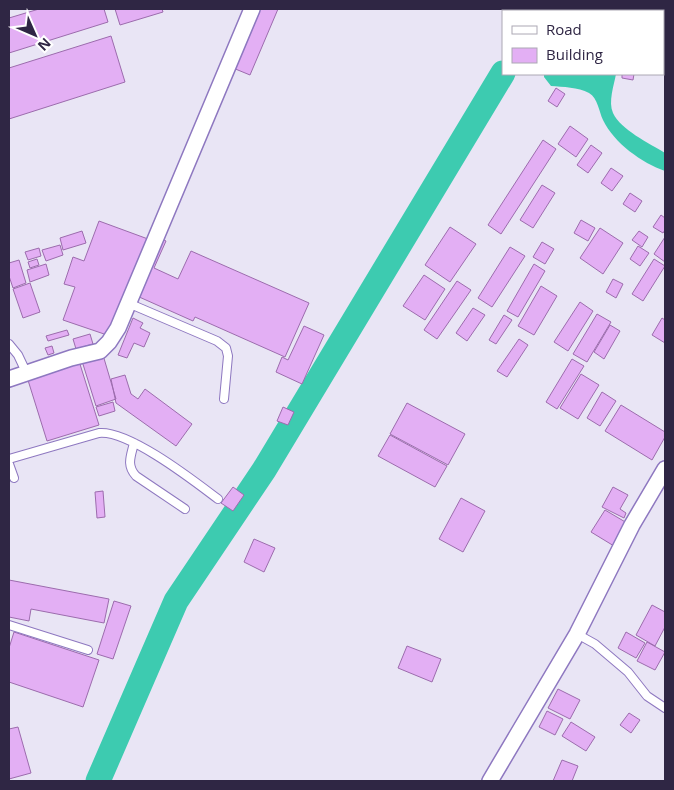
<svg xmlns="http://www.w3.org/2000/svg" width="674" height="790" viewBox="0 0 674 790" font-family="'Open Sans',sans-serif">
<rect width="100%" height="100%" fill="#e9e5f5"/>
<!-- water -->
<path fill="#3dcbb0" d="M573,9h66v2h-67z
M544,74h72c-2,11 -8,28 -3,39 8,17 36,30 52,40v18c-23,-8 -51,-28 -62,-51 -4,-8 -5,-22 -14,-27 -11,-6 -26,-6 -38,-7l-7,-9z"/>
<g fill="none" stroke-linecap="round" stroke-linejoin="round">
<!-- river -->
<path stroke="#3dcbb0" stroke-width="25" d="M554,11l2,-2
M98,781l78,-180 88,-131 239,-397"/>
</g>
<!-- building -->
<path fill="#e3aff4" stroke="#9c6cad" d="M39,9h65l4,13 -99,31v-35z
M115,9h47l1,3 -43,13z
M258,9h20l-28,66 -17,-7z
M641,9h15l1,2h-15z
M111,36l14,46 -116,37v-51z
M622,74h12l-1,6 -11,-2z
M556,88l9,6 -8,13 -9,-6z
M570,126l18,13 -12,18 -18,-13z
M543,140l13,9 -55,85 -13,-9z
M591,145l11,8 -14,20 -11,-8z
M611,168l12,8 -11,15 -11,-8z
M542,185l13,8 -22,35 -13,-8z
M630,193l12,8 -7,11 -12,-8z
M661,215l4,3v12l-2,3 -10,-6z
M581,220l14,8 -7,13 -14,-8z
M99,221l49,18 -38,97 -47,-16 12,-33 -11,-3 9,-27 11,4z
M450,227l26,17 -26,38 -25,-17z
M600,228l23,15 -20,31 -23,-16z
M82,231l4,12 -23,7 -3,-12z
M639,231l9,6 -6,10 -10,-7z
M665,237v25l-11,-8z
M162,239l4,2 -12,27 24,11 13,-28 118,52 -24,54 -90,-40 -2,4 -56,-25z
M542,242l12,7 -9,15 -12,-7z
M60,245l3,10 -17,6 -4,-11z
M638,246l11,7 -9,13 -10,-7z
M510,247l15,9 -33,51 -14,-9z
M39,248l2,8 -13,4 -3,-8z
M37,259l2,6 -9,3 -2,-6z
M654,259l11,7 -22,35 -11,-7z
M19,260l7,23 -13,5 -4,-12v-13z
M46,264l3,11 -19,7 -3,-12z
M534,264l11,7 -27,46 -11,-6z
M424,275l21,14 -20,31 -22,-14z
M613,279l10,5 -7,14 -10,-6z
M457,281l14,9 -34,49 -13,-9z
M30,283l10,29 -17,6 -10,-29z
M541,286l16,10 -23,39 -16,-9z
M580,302l13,9 -25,40 -14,-9z
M473,308l12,7 -18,26 -11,-8z
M597,314l14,8 -24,40 -14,-8z
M504,315l8,5 -16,24 -7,-4z
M133,318l10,5 -3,5 10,5 -6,14 -10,-4 -7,15 -9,-3z
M662,318l3,2v23l-13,-8z
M610,325l10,6 -16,28 -10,-7z
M304,326l20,9 -22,49 -26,-12 6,-15 6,3z
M67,330l2,5 -21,6 -2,-5z
M90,334l3,10 -17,5 -3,-10z
M519,339l9,6 -21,32 -10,-6z
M52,346l2,7 -6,2 -3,-7z
M103,355l13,44 -20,7 -14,-45z
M572,359l12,7 -27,43 -11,-7z
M79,361l20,64 -52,16 -20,-64z
M581,374l18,11 -21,34 -18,-11z
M125,375l6,19 7,5 7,-10 47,35 -16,22 -60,-43 -5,-24z
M602,392l14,9 -16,25 -13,-8z
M113,402l2,9 -16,5 -3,-9z
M407,403l58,31 -17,31 -58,-31z
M621,405l44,27v5l-13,23 -47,-29z
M283,407l11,5 -6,13 -11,-4z
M390,435l57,31 -12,21 -57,-31z
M233,487l11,8 -11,16 -12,-8z
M613,487l15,8 -8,14 6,4 -2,5 -22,-11z
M103,491l2,26 -8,1 -2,-26z
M461,498l24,13 -22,41 -24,-13z
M605,510l22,13 -13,23 -23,-14z
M254,539l21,9 -11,24 -20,-10z
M9,580l100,19 -5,24 -73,-14 -2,12 -20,-4z
M114,601l17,5 -18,53 -16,-5z
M652,605l13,7v15l-10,19 -19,-11z
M14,632l85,28 -16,47 -74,-25v-34z
M626,632l19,11 -9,15 -18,-10z
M647,642l18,10 -10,18 -18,-9z
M407,646l34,13 -9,23 -34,-14z
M558,689l22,11 -10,19 -22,-11z
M547,711l16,8 -8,16 -16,-8z
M629,713l11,7 -9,13 -11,-8z
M571,722l24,15 -9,14 -24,-15z
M18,727l13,46 -22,6v-50z
M562,760l16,6 -6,15h-19z"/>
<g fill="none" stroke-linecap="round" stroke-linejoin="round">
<defs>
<path id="lane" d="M128,303l89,38 9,7 2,8 -4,43
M9,344l9,11 9,19
M134,443c-3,13 -8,22 2,33l49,33
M9,459l90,-26c30,-3 95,48 119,66
M9,464l5,14
M9,625l79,25
M577,634l18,10 33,28 19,24 18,12"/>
<path id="street" d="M9,379l62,-21 29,-7 9,-9 9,-14 134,-319
M490,781l87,-147 55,-109 33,-56"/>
</defs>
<!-- lane casing -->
<use href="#lane" stroke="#8e78c0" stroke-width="10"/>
<!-- street casing -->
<use href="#street" stroke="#8e78c0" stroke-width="18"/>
<!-- lane -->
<use href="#lane" stroke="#fff" stroke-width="8"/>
<!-- street -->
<use href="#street" stroke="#fff" stroke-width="15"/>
</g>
<!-- border -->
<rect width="674" height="790" fill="none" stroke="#2f2644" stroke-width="20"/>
<!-- legend -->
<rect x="502" y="10" width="162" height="65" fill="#ffffff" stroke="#aca8b4"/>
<rect x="512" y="26" width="25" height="8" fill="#ffffff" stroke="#aca8b4"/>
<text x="546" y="35" font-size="15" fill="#2f2644">Road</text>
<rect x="512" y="48" width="25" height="15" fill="#e3aff4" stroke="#aca8b4"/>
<text x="546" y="60" font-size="15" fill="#2f2644">Building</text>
<!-- north arrow -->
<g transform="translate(35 35) rotate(135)" stroke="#ffffff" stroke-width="4" paint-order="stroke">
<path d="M0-4L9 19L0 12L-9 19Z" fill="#2f2644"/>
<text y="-8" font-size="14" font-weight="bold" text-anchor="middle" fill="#2f2644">N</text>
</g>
</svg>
